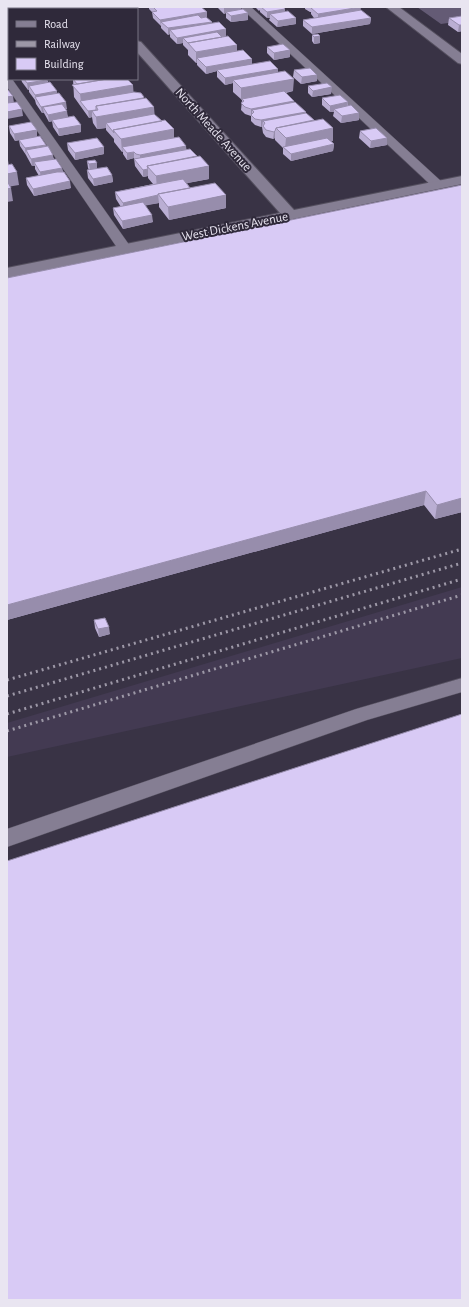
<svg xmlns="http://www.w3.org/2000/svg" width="469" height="1307" viewBox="0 0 469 1307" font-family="'Alegreya Sans',sans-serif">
<rect width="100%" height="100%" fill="#393345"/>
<!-- built -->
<path fill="#433a52" d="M462,587v71l-455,99v-34z"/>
<!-- green -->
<path fill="#645b75" d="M417,7h45v14l-21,3z"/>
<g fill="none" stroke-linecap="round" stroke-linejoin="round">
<defs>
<path id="lane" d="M240,7h11l191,175 2,3 -2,3h-8z
M7,76h2v3h3l118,167 2,3 -2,3h-10l-113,-165z
M462,678v14l-95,28 -360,127v-18l349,-120z"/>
<path id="street" d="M97,7h12l2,2h-12z
M386,7h13l63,47v10l-4,-1z
M137,41l4,1 153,168 168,-34v8l-455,94v-10l273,-55 -143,-161z"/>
</defs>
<!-- lane casing -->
<use href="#lane" stroke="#544f5e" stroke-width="1"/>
<!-- street casing -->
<use href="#street" stroke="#544f5e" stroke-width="2"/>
<!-- lane -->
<use href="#lane" fill="#857e93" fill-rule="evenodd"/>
<!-- street -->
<use href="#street" fill="#857e93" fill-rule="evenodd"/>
<!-- rail -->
<path stroke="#9d98a7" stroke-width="3" stroke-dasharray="2 4" stroke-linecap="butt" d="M7,680l455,-131
M7,696l455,-133
M7,714l455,-135
M7,731l455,-136"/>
</g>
<!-- wall -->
<path fill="#baaed3" d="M148,7h53l6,5v6l5,4v1l14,6v7l-4,1 15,8v6l15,13 26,8 15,19 -7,2 8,9 12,11 8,7 19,8v13h-2l3,3 -1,7 -42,10 -8,-7v-6l-8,-8v-2l-2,1 -7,-2 -3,-4 -1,-6h-1l-6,-2 -4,-4v-5l-6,-2 -4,-4 1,-10 -9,-8v-9l-8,2 -8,-8v-6l-11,3 -9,-9v-2h-1l-8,-8v-5l-5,-5v-2l-6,1 -7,-7v-3l-2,1 -7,-7v-2l-8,-8 -1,-6 -3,-3v-2z
M218,7h23v2l7,11 -17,2 -5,-4v-5l-2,1 -6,-6z
M255,7h28l2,5 11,12 -19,3 -8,-7 1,-2h-3l-7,-6v-2l-1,1z
M305,7h55v3l11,8 -1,6 -58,10 -9,-8v-6l11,-2 -3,-4v-2h-1l-5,-3z
M462,16v15l-4,1 -10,-7 1,-7z
M7,28l2,3v34l-2,-3z
M312,35l8,8 -6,1 -2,-3z
M267,47l23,10 -16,3 -7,-7z
M294,70l23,11 -16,3 -8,-7z
M21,79h26l1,3 9,9v2l10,16h-2l3,8 13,8v7l-22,4 -6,-9 -1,-6 -3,1 -5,-9h-2l-6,-9 -1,-4 -6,-8v-2h-1l-6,-8z
M73,79h54l6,6v7l11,6 10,9v7l8,7 12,8v9l12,12 23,29 -22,4 3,5 36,20 -57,12 -10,-13v-4l-14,2 8,17 -30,7 -9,-14 -1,-7 8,-1 -5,-8 -1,-7 38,-8 -5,-6v-2l-5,1 -8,-11 -1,-8 -7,2 -4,-6v-2h-1l-8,-10v-3l-8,-9v-2l-9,1 -4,-6 -1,-6 -3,1 -15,-21z
M308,86l23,8 -19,3 -4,-4z
M322,98l26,4v4l11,14 -18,3 -8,-7 1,-4h-4l-8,-7z
M9,126l28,10 10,10 7,13 8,9 1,4 8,16 -37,8 -7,-11 -1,-7 13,-2 -4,-7v-3h-3l-5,-9 -1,-2 -6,-9 -1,-6 -4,1 -5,-8z
M360,131l27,7v7l-17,3 -11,-10z
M67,143l37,4v7l-29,6 -7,-10z
M87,161l10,8 15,6 1,7 -19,4 -6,-8 -1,-8h2l-1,-2z
M462,185v327l-27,7 -11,-14 -417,115v-342z
M94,620l16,14 -11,3 -4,-9z"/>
<!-- shaded-wall -->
<path fill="#978dac" d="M71,7v2h-35z
M224,7h17v4l-15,1v1l-2,1z
M361,7l-1,7 -42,6v-6z
M285,9v6l-15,-1v4h-3v-6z
M207,12v7l-46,3v4l-1,-6z
M7,13l1,6h-1z
M248,13v7l-17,2v-6z
M296,18v6l-19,3 1,-6z
M371,18l-1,6 -58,10v-7z
M212,22v6l-42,2v4l-2,1v-7z
M459,25h3v6l-4,1z
M226,29v7l-39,6 -4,-4v5l-6,1v-6z
M7,31h2v7h-2z
M320,36v7l-6,1v-7z
M7,42h2v6l-2,1z
M237,45v12l-40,1v5h-1v-11z
M290,50v7l-16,3v-7z
M252,59v6l-35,5v1l-11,3v-7z
M278,69v6l-45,5v3l-8,2v-7z
M317,75v6l-16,3 1,-7z
M294,79l-1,12 -50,9 -1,-1 -1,1v-12z
M47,80l1,6h-19v4h-1l-1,-7z
M133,85l1,13 -53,3 -1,-7z
M332,87l-1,7 -19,3 1,-6z
M57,91v7h-21l-1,-3z
M13,96l1,7 -7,1v-7z
M294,101v7l-40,4 -2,-2v5h-1v1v-7z
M66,102l1,7 -20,3 -4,-5 1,6h-2l-1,-6z
M348,102l-1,7h-13v3h-4v-6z
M154,107l1,12 -49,4v5l-9,1 -1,-12z
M22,109l1,7 -16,3v-7z
M96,110l-4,1v6l-3,1 -1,-7z
M67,111l1,7 -19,4 -1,-7z
M306,112l-1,7 -40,4 -2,-2 -1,6h-1v-7z
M359,113v7l-18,3 1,-7z
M81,125v7l-22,4 -1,-7z
M333,128v13l-46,9 -2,-1 1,-11z
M174,129v13l-52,5 1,5h-1l-1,-13z
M37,130v7l-22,4 -1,-7z
M275,131v7l-2,1 1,-7z
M387,138v7l-17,3 1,-7z
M334,144l-1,7 -42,10v-7z
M46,145l1,6 -21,-1v5l-1,-7z
M186,146l1,7 -47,9v-7z
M104,147v7l-29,6v-7z
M134,152v6l-7,2v-7z
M53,155l1,7h-20l1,4h-3l-1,-7z
M7,160h1l2,12 -3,1z
M97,163v7l-7,1 -1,-7z
M209,166v13l-52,10 -1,-13z
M62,168l1,7 -22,4 -1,-7z
M148,169v7l-5,1v-7z
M17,172l2,13 -12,2v-13z
M112,175l1,7 -19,4 -1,-7z
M70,181l1,7 -37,8 -1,-7z
M11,188l2,13 -6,1v-13z
M158,195l1,8 -36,7v-7z
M226,195v13l-57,12 -1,-13z
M152,215l1,7 -30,7 -1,-8z
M426,491l-2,14 -417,115v-15z
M462,498v14l-27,7 2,-14z
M109,627l1,7 -11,3 -1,-8z"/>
<!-- building -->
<path fill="#d8caf5" stroke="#978dac" d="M13,7h15v2l-6,-1 -7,1z
M29,7h42l-12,2h-29z
M153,7h48l6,5 -47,8 -8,-8 5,-1z
M261,7h22l2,2 -18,3z
M315,7h46l-43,7 -7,-6z
M243,9l5,4 -17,3 -5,-4z
M361,10l10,8 -59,9 -9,-7z
M288,11l8,7 -18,3 -8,-7z
M198,15l3,3 5,-1 6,5 -44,6 -7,-6z
M462,16v9h-3l-10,-7z
M219,22l7,7 -49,9 -7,-8z
M217,32l5,5 -34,6 -5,-5z
M318,34l2,2 -6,1 -2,-2z
M7,35h2v7h-2z
M228,36l9,9 -41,7 -8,-9z
M283,44l7,6 -16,3 -7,-6z
M7,46h2v7h-2z
M243,50l9,9 -46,8 -9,-9z
M9,54v6l-2,-3v-2z
M270,61l8,8 -53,9 -8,-8z
M310,68l7,7 -15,2 -8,-7z
M285,71l9,8 -53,9 -8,-8z
M24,79h23v1l-20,3z
M73,79h34l-30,5z
M107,79h20l6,6 -53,9 -8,-9z
M50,82l7,9 -22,4 -6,-9z
M327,83l5,4 -19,4 -5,-5z
M7,90h1l5,6 -6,1z
M284,91l10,10 -43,8 -6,-2 -4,-4 3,-2 -2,-2z
M134,92l7,1 3,4 -1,1 -47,8v4l-8,1 -8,-10z
M59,93l7,9 -25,5 -6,-10z
M340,95l8,7 -18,4 -8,-8z
M146,98l8,9 -58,10 -4,-6 6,-1 -2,-4z
M17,102l5,7 -15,3v-9z
M295,102l11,10 -45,8 -6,-1 -4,-4 3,-3 -2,-2z
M62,104l5,7 -19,4 -5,-8z
M351,105l8,8 -17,3 -8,-7z
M306,113l8,7 -38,8 -1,3 -1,1 -8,-2 -3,-4 2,-3 -2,-2z
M154,114l8,7 -49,9 1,3 -8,-10z
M74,116l7,9 -23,4 -6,-9z
M323,119l10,9 -47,10 -10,-10z
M165,120l9,9 -53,10 -8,-9z
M31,122l6,8 -23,4 -5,-8z
M376,128l11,10 -16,3 -11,-10z
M40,136l6,9 -21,3 -6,-8z
M179,137l7,9 -46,9 -4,-1 -2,-2 -7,1 -5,-6z
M97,138l7,9 -29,6 -8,-10z
M327,138l7,6 -43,10 -8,-7z
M48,146l5,9 -22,4 -5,-9z
M190,149l7,7 -50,10 1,3 -5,1 -9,-11z
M200,156l9,10 -53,10 -9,-10z
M56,159l6,9 -22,4 -6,-10z
M95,160l2,3 -8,1 -2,-3z
M12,164l5,8 -10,2v-9z
M107,167l5,8 -19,4 -6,-9z
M57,172h7l6,9 -37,8 -7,-11z
M183,179l7,9 -32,6v1l-35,8 -8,-11 57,-11z
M7,181l4,7 -4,1z
M215,183l11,12 -58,12 -10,-13z
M462,185v313l-25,7 -11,-14 -419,114v-327z
M143,202l9,13 -30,6 -9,-13z
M105,618l4,9 -11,2 -4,-9z
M462,714v586h-455v-439z"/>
<g text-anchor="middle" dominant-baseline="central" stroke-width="4" stroke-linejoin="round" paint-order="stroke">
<!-- far-street labels -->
<g font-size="13" fill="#e9e5f1" stroke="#2f293a">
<text transform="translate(213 130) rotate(48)">North Meade Avenue</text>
<text transform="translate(235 227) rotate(-11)">West Dickens Avenue</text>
</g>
</g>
<!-- border -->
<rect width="469" height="1307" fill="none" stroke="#e9e5f1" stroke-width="16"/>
<!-- legend -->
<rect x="8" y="8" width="130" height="72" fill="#2f293a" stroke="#797483"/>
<rect x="16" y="21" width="20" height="6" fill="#857e93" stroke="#797483"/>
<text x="44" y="28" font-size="12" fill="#e9e5f1">Road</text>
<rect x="16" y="41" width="20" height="6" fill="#9d98a7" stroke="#797483"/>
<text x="44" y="48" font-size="12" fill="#e9e5f1">Railway</text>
<rect x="16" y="58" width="20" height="12" fill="#d8caf5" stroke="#797483"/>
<text x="44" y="68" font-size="12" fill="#e9e5f1">Building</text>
</svg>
